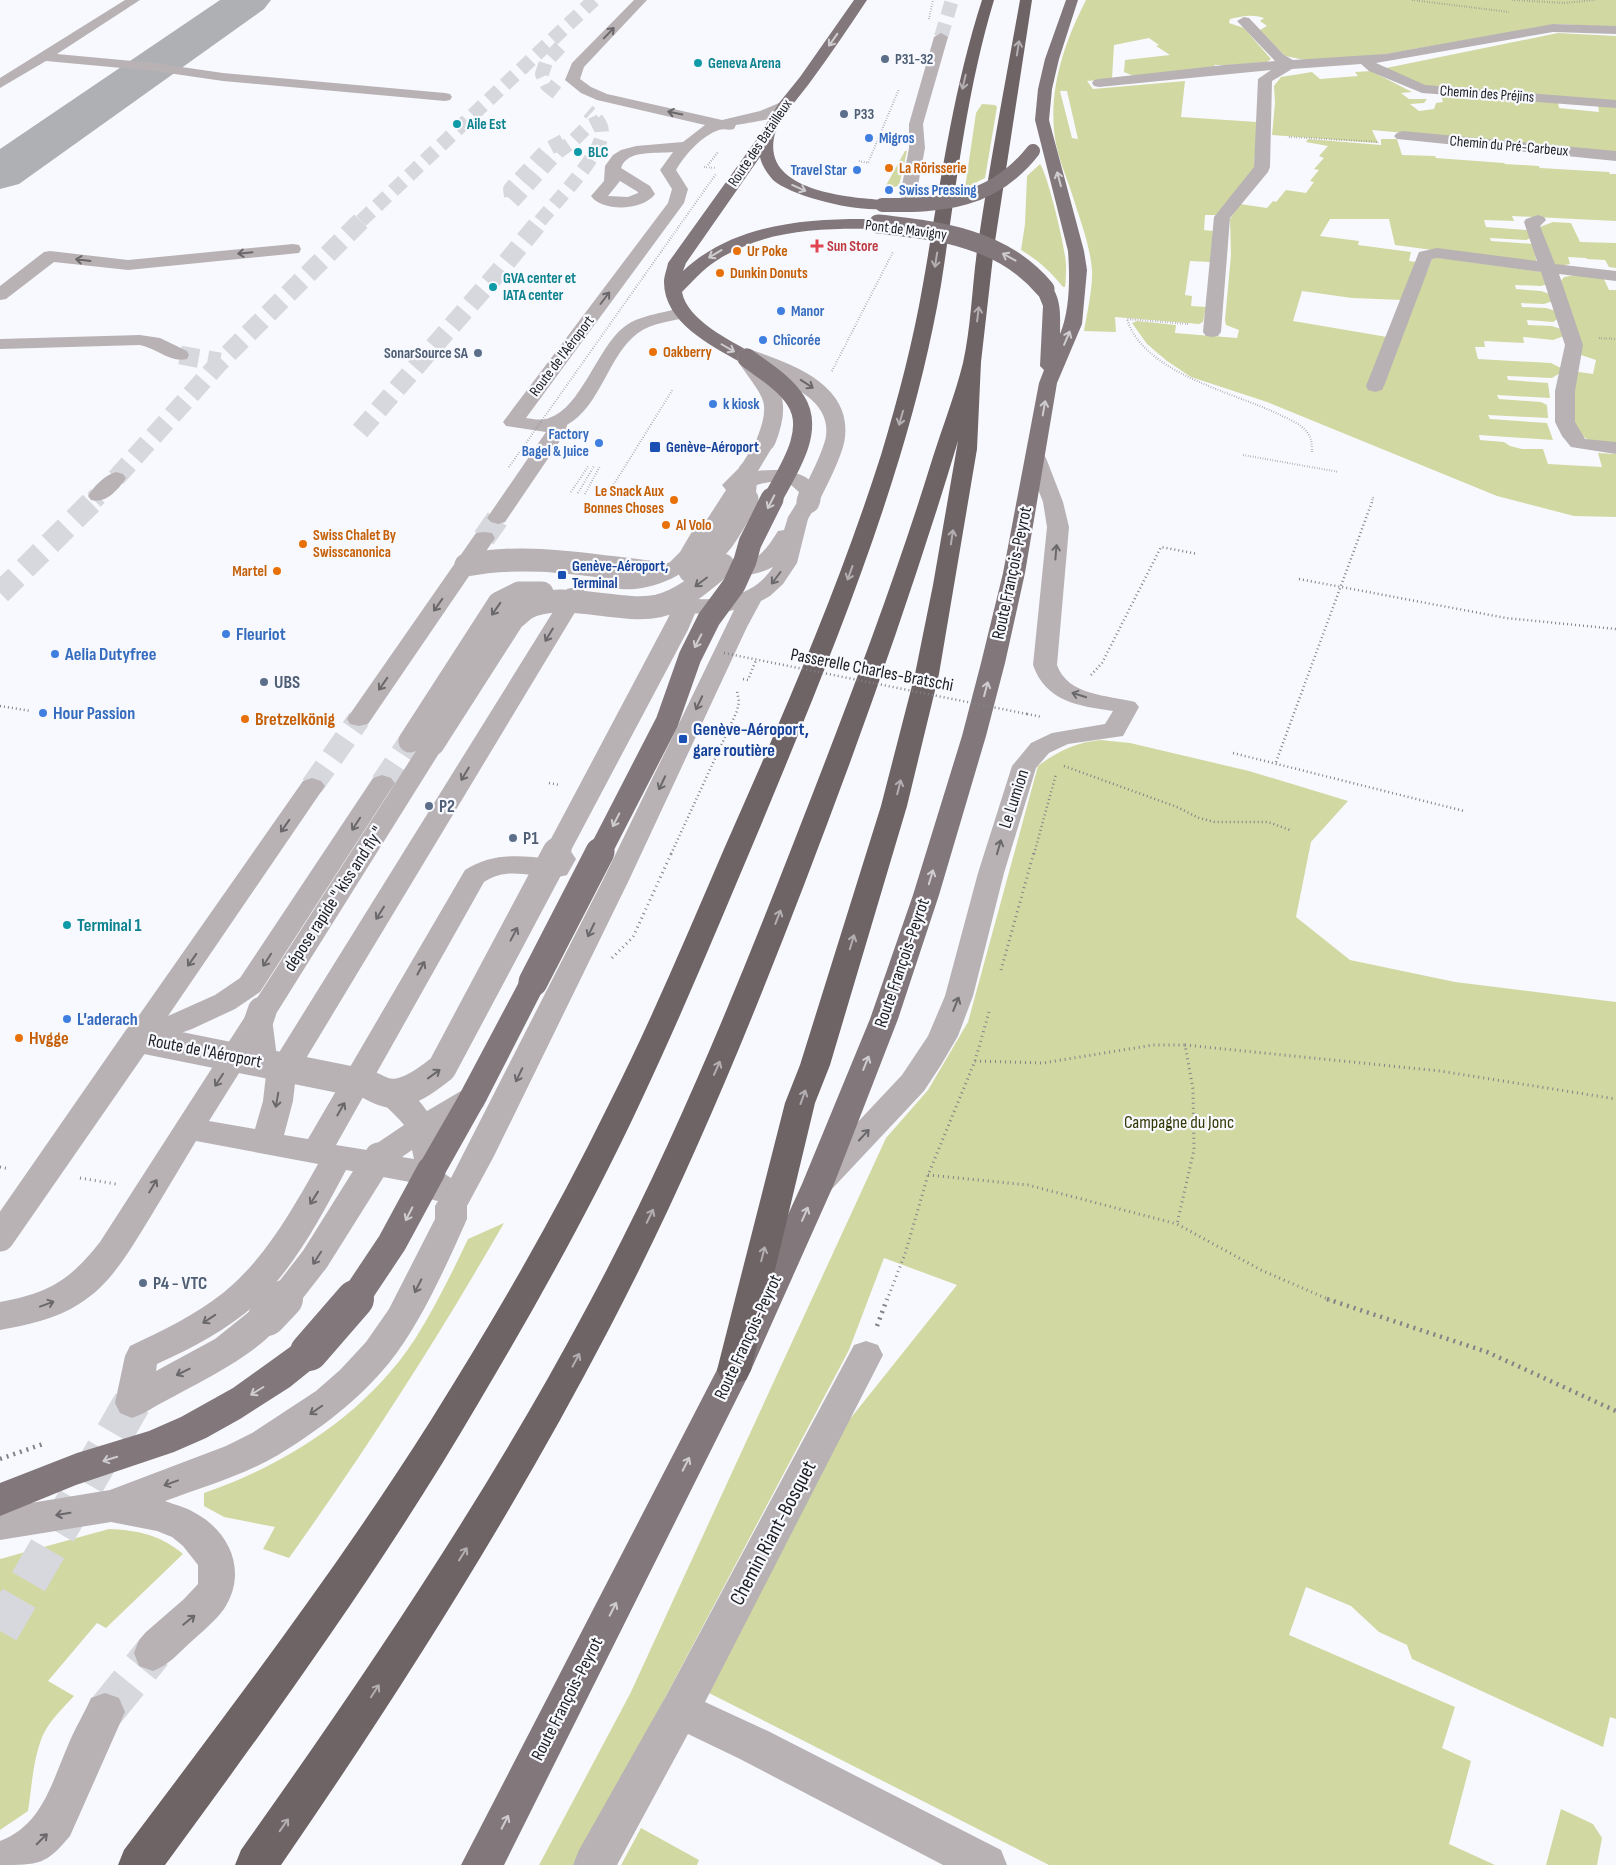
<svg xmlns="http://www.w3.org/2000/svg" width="1616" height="1865" viewBox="0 0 1616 1865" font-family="'Sofia Sans Condensed',sans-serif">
<rect width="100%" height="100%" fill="#f8f9fe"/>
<!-- green -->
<path fill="#d1d8a2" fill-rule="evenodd" d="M1086,0h530v27l-59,-3 -183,32 -69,4 -20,-4 -25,-26 7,-4 -7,-5 4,-3c-12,-4 -21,-2 -34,1l-1,4 15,5 27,31 -4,3 -39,3h-14l2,2 -80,10 -12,-5 1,-12 45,-5 -14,-9 3,-1 -10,-7 -35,7 -2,34 -25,2 6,8 92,-8 -4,36 76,5 -3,47 -38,46h-11l-1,15 9,1 -3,31 -20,-1 -5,34 7,1 -1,10 15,1 -3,15 -4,2 -84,-7 1,15 -32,-1c3,-18 9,-43 8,-61 -2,-25 -12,-50 -19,-73 -6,-19 -15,-39 -18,-59 -7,-48 9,-95 31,-138zM1060,91h7l11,48 -6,-1z
M1558,33l58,3v66l-194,-15 -36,-19z
M1371,71l41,21 -11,1 8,6h18l-3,4 -14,1 9,7 15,-2 2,-6 7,-1 -2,-7 117,7 1,6 40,4 -1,-7 18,2v45l-244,-22 6,13 -106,-8 3,-32 -1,-17 7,-9 31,-5 8,7 38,-3 -3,-4z
M982,104l13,1 2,2 -12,71 -20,10 11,-75z
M1308,139l73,6v-6h16l5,16 33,1 1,2 68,5 1,1 34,2 1,2 69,4 1,2h6v47l-104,-5 2,5 -30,-1 2,7 41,3 4,8 -5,2 -36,-2 1,3 42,3 4,20 -142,-19 -6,-26h-59l-10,17 39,5 -1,4 53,7 -2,9 8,1 -15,38 -50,-2 -50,-7 -9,30 106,18 34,-82 109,15 5,12 -6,2 -26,-1 1,4 25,2 9,3 3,7 -9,3 -23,-1 1,4 24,1 10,3 3,7 -6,4 -26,-2 1,5 24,1 9,3 3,7 -11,4 -30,-3 1,6 -40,-2 1,6h-10l3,12 73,4 10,5 -1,5 -8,5 -45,-2 1,4 40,3 2,15 -53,-3 2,4 42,3 6,3 1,13 -60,-3 2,4 57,4 6,17 -74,-5 1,5 24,2 6,4 12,3h21l5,15 54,3 -4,-14 18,1v63l-42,-1 -77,-20 -230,-94 -76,-25 -24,-16 -20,-17 -15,-21 5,-2 39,4 -1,8 62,5 2,-8 -13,-5 -1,-5 6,-65 -1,-36 10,-15 27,4 6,-7 3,1 10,-12 20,3 8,-11 -4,-1 9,-11 -5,-1 10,-11 -5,-2 9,-10 -22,-4z
M905,151h2l-8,35 -15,3z
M1040,164c8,11 25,83 26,100 0,8 0,16 -1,23h-2c-13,-16 -25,-27 -42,-37l4,-26 2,-48z
M1553,222l18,1 9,19 36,1v25l-7,-1 -4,-7 -18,-1 -1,-1 -18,-1 2,7 -10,2 -8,-3 -15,-35z
M1576,275l27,2 6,13h7v155l-28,-5 -12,-9 -5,-29 2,-27 6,-3 14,2 3,-14 -18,-6 -18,-72 4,-5z
M1101,740l29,3 119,28 99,30 -37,41 -15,75 54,43 105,22 161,20v717l-6,-2 -7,30 -191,-88 -5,-14 -28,-13 -28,-26 -45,-19 -17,48 166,72 -13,41 29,13 -22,83 46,21h-446l-342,-173 131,-258 119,-149 -73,-27 -35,92 -200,378 -76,137h-34l91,-171 256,-556 42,-48 40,-68 70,-256c20,-15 39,-24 63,-26z
M504,1223c-66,115 -138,227 -215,335l-26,-9 12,-22 -51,-10 -20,-11v-13c82,-28 163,-80 211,-154 20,-32 37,-66 53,-100z
M109,1529c28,1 52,6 74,25l-77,74 -9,-5 -49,58 26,15c-11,12 -24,24 -31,39 -10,23 -11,51 -15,76l-28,19v-271z
M1561,1809l32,15 9,14 -5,27h-51z
M641,1828l58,32 -2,5h-76z"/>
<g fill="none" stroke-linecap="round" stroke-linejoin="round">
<!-- taxiway -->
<path fill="#aeb0b4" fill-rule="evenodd" d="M220,0h51l-7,9 -245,175 -19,5v-40z"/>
<!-- minor-tunnel-far3 -->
<path stroke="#d7d8dd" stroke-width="14" stroke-dasharray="14 8" stroke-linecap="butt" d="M941,37l11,-37
M560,47l-14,15 -4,12 5,11 16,13
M563,141l-17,9 -36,39 2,14 46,-51 14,-10 14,-14 14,-7
M361,221l233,-221
M540,221c15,-18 62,-67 62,-88 0,-10 -7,-16 -14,-22"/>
<!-- minor-tunnel-far2 -->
<path stroke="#d7d8dd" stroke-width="19" stroke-dasharray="19 9" stroke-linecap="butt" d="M180,355l40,7
M360,431l136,-156 45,-55
M116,478l104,-116 142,-142
M94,500l4,-4"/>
<!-- minor-tunnel-far1 -->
<path stroke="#d7d8dd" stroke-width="23" stroke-dasharray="23 12" stroke-linecap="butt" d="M484,538l14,-20
M0,593l95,-94
M382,783l28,-42
M312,786l47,-67"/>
<!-- minor-tunnel -->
<path stroke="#d7d8dd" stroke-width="38" stroke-dasharray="38 19" stroke-linecap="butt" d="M0,1631l132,-228
M105,1712l48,-59"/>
<!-- path-far3 -->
<path stroke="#828387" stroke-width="2" stroke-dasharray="0.5 2" stroke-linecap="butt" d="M1412,0l97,12
M1512,0l53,3 30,-3
M929,19l4,-19
M1289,137l90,5
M859,161l9,2 31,-74
M708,165l10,-13
M704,167l12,1
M1188,324l-61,-5c16,54 106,73 151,95 10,5 22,9 29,18 5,6 5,14 5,22
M1599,338l17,1
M832,371l61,-119
M1243,455l96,17
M571,492l18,-27
M578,493l16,-27
M585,494l15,-28
M606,497l67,-108
M1372,500l2,-4"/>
<!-- path-far2 -->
<path stroke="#828387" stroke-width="2.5" stroke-dasharray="1 3" stroke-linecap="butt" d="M1299,579l207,39 110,11
M1091,675l11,-12 59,-116 37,7
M743,679l5,1 8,-20
M0,706l31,5
M1027,714l15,3
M1233,753l231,58
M1276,762l97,-263
M1064,766l113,41 22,11 16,4h53l22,8
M671,854l66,-143 2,-9 -2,-11
M1034,854l22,-80"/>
<!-- path-far1 -->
<path stroke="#828387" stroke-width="3" stroke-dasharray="1 4" stroke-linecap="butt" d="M612,958l21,-21 39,-85
M1001,970l33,-118
M1185,1045l255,26 176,28
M975,1061l68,2 110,-18h32l8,44 1,61 -17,74
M0,1167l9,2
M928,1175l100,10 149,39 84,46 69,30
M80,1178l36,6
M887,1300l18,-46 23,-79 47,-114 14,-49"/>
<!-- path -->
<path stroke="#828387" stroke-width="4.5" stroke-dasharray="2 5" stroke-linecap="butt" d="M1327,1299l160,53 129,59
M877,1326l10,-27
M0,1459l43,-15"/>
<!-- minor -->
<path fill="#b8b2b4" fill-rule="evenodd" d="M125,0h15l-83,54 97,9 69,10 222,20 5,1 2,3 -2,3 -5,1 -222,-20 -69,-10 -108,-10 -46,27v-10z
M634,0h13l-63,67 -4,12 11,8 16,7 115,26 38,-9 19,-8h10l2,3c-10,14 -39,16 -55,19l-2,4c-5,2 -10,-1 -15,1 -18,6 -34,25 -43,40l12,19 -4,14 -158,215c7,1 16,3 23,0 32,-10 48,-70 75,-91 10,-8 23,-11 35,-14 10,-2 21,-6 30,-4l3,4 -3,4c-17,4 -37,6 -51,16 -30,22 -37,73 -71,92l-1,7 -61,90 -7,2 -7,-2 -4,-4 59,-86 -40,-6 -3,-4 165,-219 4,-14 -12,-19 13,-18c-16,2 -46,-3 -52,16l29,18 5,8c-12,17 -53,18 -64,2l13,-15 1,-15 8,-11 8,-5 15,-4 47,-4 22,-17 -108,-25 -16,-7 -16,-13 7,-17zM620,181l18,11v1l-10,4 -20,-1z
M1244,17l5,1 35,37 9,5 92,-6 168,-30 63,2v8l-63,-2 -177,31 49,22 191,15v8l-194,-15 -53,-22 -8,-7 -69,5 -20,12 -2,86 -2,5 -38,46 -9,114 -3,4 -6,1 -6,-1 -3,-4 11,-115 40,-50 4,-88 13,-9 -172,17 -5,-1 -2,-3 2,-3 5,-1 125,-14 51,-4 -38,-40z
M941,33l7,4 -25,87 2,24 -9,48 -2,3h-12l-2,-3 9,-48v-24l25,-87z
M1402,131l214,20v10l-219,-22 -3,-3 3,-3z
M1538,215l6,2 2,3 -6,6 15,38 61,7v10l-57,-7 24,71 -8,46v31l10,17 31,3v12l-45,-7 -9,-11 -7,-14v-31l10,-46 -24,-73 -104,-14 -5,1 -48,127 -2,4 -7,2 -7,-2 -2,-4 53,-134 18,-4 100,13 -13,-39 2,-3z
M293,244l6,1 2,4 -2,4 -171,17 -74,-8 -48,37 -6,1v-14l44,-34 6,-1 78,9z
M140,335l20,3 27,13 2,4 -2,4c-17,4 -31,-11 -47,-14l-140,4v-10z
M766,435l7,2 3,4 -18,30c20,-3 52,-1 61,21l-2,8 1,2 -10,17 -11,44 -14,21 -13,12 -9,5 -14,26 -118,253 -135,276 -27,50v13c-20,45 -47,106 -78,144 -30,37 -70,67 -111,92 -34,20 -75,32 -113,46 11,4 23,7 32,13 35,20 50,60 27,95 -9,12 -21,22 -32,32 -15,13 -21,23 -39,30l-14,-5 -5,-13 5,-13 7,-8 38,-33 14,-15v-19l-15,-19 -11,-9 -15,-6 -46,-9 -111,18v-32l110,-18 116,-44 26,-13 64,-42 24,-21 26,-28 23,-33 46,-90v-13l3,-5 -5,-1 -18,-17 -69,-13c-24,45 -49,93 -86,130 -29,28 -66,47 -103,64l-1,7 59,-32 40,-32 12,-4 12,4 5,10c-19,38 -103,73 -140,96l-12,5 -12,-5 -5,-10 10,-47 5,-10c32,-15 65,-31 93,-53 42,-34 69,-83 95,-129l-122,-23c-15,25 -30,50 -45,75 -20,32 -39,68 -72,88 -23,15 -52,21 -79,26v-28c49,-9 69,-21 100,-60l334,-519 3,-5 9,-2 9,2 3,5 -249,398 46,8 8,-28 3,-26 4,-8 294,-473 3,-5 8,-2 8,2 3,5 -290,481 -3,26 -9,34 24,4 157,-269c27,-17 54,-15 85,-11l4,-6 9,-2 9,2 4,6 -9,16c-29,8 -53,-12 -83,7l-148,263 31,5 37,-25c-9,-12 -22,-20 -29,-32l4,-8c22,-6 36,9 48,26l34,-20 11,-3 11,3 4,8 -4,8 -45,26 7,26v15l6,4 152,-298 131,-270c-26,6 -59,4 -85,-2l-3,-5 3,-5 8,-2c41,4 90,11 116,-29 -22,12 -60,14 -76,-8 -14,20 -57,35 -82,29l-3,-5 3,-5 33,-6 22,-10 10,-10 17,-29 9,-2 20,-31 -4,-5 18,-18 19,-30zM770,482l21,3 8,7 -2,7 1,2 -10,16 -4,13 -6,1c-11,17 -20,32 -42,32 -9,-1 -15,-4 -21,-10 2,-18 22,-55 37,-65 5,-4 12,-5 18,-6zM412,1150l2,9 -12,-2z
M1036,452l7,2 3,4 17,44 6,25 -12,138c11,31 51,30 78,37l4,5 -16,29 -55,8 -19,9 -13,15 -32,105 -31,123 -15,40 -17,29 -17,26 -93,99 -11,4 -11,-4 -5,-8 5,-8 93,-99 26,-39 17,-40 33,-123 34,-107 19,-23 21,-10 53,-9 8,-13c-34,-5 -67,-9 -80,-46l14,-138 -4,-25 -17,-44 3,-4z
M116,472l7,2 3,4c-8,12 -20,26 -35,22l-3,-4c6,-10 17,-21 28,-24z
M484,532l8,1 3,5 -127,186 -9,2 -9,-2 -3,-5 3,-5 126,-181z
M382,775l9,3 4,5 -135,209 -25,17 -43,20 -54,19 -10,-3 -5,-7 5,-7 175,-250 9,-3 9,3 4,5 -157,230 47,-21 25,-17 133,-200z
M866,1341l12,4 5,10 -178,347 63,29 233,119 6,15h-64l-203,-106 -52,-25 -71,131h-44l6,-15 87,-154 188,-351z
M105,1693l14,5 6,14 -55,124c-24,29 -31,29 -70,29v-24c43,-16 52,-60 69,-98 6,-15 15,-29 22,-45z"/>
<!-- major -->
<path fill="#82777a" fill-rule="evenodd" d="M854,0h13c-18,27 -37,55 -56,81 -10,14 -34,40 -37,57 -10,53 73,59 108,62l6,2 2,3 -2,3c-25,6 -96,-11 -115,-28 -6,-7 -11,-14 -13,-23l-74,106 -3,8c52,-49 127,-53 195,-52l6,2 2,3 -2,3 -6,2c-55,-1 -114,0 -162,32 -13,8 -23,20 -34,31 5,28 49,49 72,62l2,4 -2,4 -7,2 -7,-2c-30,-17 -76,-40 -76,-80 0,-6 3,-13 4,-19l91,-127 20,-33 21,-26z
M1066,0h12l-19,59 -7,30 -3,31 35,131 3,19 -5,54 -25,59 -32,190 -20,90 -19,73 -47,159 -41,124 -64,165 -83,186 -247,495h-43l258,-499 83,-182 68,-165 43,-124 49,-159 19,-73 22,-90 36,-190 5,-13 -4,-4 3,-60 -7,-17 3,-4 6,-1 6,1c11,16 9,31 9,49 10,-24 10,-57 8,-83l-33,-131 3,-31 7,-30z
M533,972l10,3 4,7 -60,117 -45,80 -11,4 -11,-4 -5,-8 5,-8 38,-66 61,-115 4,-7z
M309,1338l12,4 5,10 -5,10 -31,25 -50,32 -34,19 -32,14 -98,33 -76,31v-33l77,-30 72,-22 32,-14 52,-29 64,-46z"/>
<!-- highway -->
<path fill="#6e6365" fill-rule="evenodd" d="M982,0h12c-28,93 -38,189 -53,285 -10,58 -24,115 -41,171 -38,126 -89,248 -139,369 -39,92 -77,185 -120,276 -48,103 -104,203 -162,301 -94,161 -204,313 -314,463h-47l6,-15c106,-141 213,-281 307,-430 64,-102 125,-207 178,-316 42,-83 78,-169 115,-255 57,-129 114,-259 157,-394 17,-56 32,-113 42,-171 17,-96 29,-191 59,-284z
M1020,0h12l-38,248 -13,114 -4,87 -38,225 -32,132 -77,259 -15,38 -64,267 -5,10 -12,4 -12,-4 -5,-10 68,-267 15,-38 81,-259 34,-132 18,-89 25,-144c-45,150 -98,298 -154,444 -58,151 -120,301 -195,444 -97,186 -209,363 -328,536h-46l6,-15c124,-175 244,-352 345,-541 94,-174 166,-358 237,-542 39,-101 77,-203 109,-307 10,-32 23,-65 31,-97 8,-36 9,-75 14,-112 12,-84 28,-167 43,-251z"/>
<!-- path-bridge-far1 -->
<path stroke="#828387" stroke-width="2" stroke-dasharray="0.5 2" stroke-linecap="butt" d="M509,467l207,-293"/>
<!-- path-bridge -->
<path stroke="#828387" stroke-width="2.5" stroke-dasharray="1 3" stroke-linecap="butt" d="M724,653l303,61
M549,783l11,2"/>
<!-- minor-bridge-far3 -->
<path stroke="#b8b2b4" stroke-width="19" d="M747,358c36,14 97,31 88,82 -5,21 -17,41 -26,60
M747,358c23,34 36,41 19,83
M746,500l2,-29"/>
<!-- minor-bridge-far2 -->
<path stroke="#b8b2b4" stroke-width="23" d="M808,502l1,-3
M466,565c61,-12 121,0 182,7
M690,571c32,-24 38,-37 57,-72
M410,741l89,-138 20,-10h23
M433,744l80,-125c4,-3 8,-7 12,-10 33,-20 95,5 133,-3 25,-6 46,-25 65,-41
M556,854l122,-230 6,-14 -6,-12"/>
<!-- minor-bridge-far1 -->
<path stroke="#b8b2b4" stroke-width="29" d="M262,1011l-4,12 5,39
M0,1237l138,-199 229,46c7,3 14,8 22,9 19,2 39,-14 53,-25l115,-216
M283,1300l32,-41 64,-102"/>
<!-- minor-bridge -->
<path stroke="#b8b2b4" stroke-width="38" d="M267,1317l17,-18"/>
<!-- major-bridge-far4 -->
<path stroke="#82777a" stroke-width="14" d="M882,205c61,1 111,-3 151,-54"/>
<!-- major-bridge-far3 -->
<path stroke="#82777a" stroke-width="19" d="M878,224c62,7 125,14 167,65
M747,358c16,12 38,25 49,43 20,31 -10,72 -24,99"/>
<!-- major-bridge-far2 -->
<path stroke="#82777a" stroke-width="23" d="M599,854l68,-132 23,-65 19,-38 25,-34 11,-24 5,-18 22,-44"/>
<!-- major-bridge-far1 -->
<path stroke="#82777a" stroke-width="29" d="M533,982l67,-130
M354,1300l38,-57 39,-72"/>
<!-- major-bridge -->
<path stroke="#82777a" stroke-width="38" d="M309,1352l46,-53"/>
</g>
<!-- one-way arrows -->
<defs><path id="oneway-shaft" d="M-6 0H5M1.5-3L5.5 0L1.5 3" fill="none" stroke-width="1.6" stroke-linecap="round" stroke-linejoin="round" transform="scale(1.25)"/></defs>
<g stroke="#6a686b">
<use href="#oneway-shaft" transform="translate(609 33) rotate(-46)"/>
<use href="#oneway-shaft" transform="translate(675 113) rotate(-168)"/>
<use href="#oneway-shaft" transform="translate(245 253) rotate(174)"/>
<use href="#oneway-shaft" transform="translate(83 260) rotate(-173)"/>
<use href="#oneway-shaft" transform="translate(605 298) rotate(-53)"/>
<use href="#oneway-shaft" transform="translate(807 384) rotate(33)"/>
<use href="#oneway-shaft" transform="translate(1056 552) rotate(-85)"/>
<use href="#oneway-shaft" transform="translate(776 578) rotate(127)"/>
<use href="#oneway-shaft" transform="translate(701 582) rotate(143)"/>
<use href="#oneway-shaft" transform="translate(438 605) rotate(125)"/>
<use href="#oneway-shaft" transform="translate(496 609) rotate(125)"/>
<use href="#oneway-shaft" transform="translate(549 635) rotate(121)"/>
<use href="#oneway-shaft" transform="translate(383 684) rotate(125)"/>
<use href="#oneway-shaft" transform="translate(1079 695) rotate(-162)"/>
<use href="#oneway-shaft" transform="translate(699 703) rotate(115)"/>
<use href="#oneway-shaft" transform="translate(465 774) rotate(121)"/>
<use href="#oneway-shaft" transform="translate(662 783) rotate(115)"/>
<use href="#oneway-shaft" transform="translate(356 824) rotate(123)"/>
<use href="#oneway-shaft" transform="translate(285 826) rotate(125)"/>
<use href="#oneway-shaft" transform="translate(999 847) rotate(-74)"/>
<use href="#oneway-shaft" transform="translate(380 913) rotate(122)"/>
<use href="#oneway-shaft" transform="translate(591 930) rotate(116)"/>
<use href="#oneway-shaft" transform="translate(514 934) rotate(-62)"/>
<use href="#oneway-shaft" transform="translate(192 960) rotate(125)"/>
<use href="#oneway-shaft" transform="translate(267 960) rotate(123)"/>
<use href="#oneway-shaft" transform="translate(421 968) rotate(-61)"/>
<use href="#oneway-shaft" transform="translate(956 1004) rotate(-68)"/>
<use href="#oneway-shaft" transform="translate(434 1074) rotate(-36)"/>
<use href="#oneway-shaft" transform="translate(519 1075) rotate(116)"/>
<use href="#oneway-shaft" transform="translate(219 1080) rotate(123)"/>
<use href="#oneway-shaft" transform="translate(277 1100) rotate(100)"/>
<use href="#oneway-shaft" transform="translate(341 1109) rotate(-60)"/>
<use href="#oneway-shaft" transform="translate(864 1135) rotate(-47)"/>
<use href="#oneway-shaft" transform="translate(153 1186) rotate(-59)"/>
<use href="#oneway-shaft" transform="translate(314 1198) rotate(122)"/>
<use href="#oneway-shaft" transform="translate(317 1258) rotate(123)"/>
<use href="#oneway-shaft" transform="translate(418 1286) rotate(117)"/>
<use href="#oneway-shaft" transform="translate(47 1304) rotate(-20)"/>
<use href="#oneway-shaft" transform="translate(209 1319) rotate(147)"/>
<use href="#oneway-shaft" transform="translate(183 1372) rotate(154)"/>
<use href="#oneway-shaft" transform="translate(316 1410) rotate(145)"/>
<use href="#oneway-shaft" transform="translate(171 1483) rotate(160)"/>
<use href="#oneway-shaft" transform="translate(63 1514) rotate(171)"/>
<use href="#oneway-shaft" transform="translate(189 1620) rotate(-39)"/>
<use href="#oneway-shaft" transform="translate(42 1839) rotate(-45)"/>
</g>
<g stroke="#cfccd0">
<use href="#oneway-shaft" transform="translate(833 40) rotate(125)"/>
<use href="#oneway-shaft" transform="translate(1059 179) rotate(-105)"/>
<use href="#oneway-shaft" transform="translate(799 188) rotate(24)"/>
<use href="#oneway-shaft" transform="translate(715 254) rotate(149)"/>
<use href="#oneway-shaft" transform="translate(1009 257) rotate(-151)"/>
<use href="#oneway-shaft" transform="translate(1067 338) rotate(-67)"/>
<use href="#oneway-shaft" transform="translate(728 348) rotate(30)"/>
<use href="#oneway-shaft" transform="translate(1044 408) rotate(-80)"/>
<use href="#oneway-shaft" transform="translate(771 502) rotate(117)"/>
<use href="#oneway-shaft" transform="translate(698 641) rotate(117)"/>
<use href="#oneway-shaft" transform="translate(986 689) rotate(-75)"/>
<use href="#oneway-shaft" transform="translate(616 820) rotate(117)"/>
<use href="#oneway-shaft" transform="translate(931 877) rotate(-73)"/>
<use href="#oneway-shaft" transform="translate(866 1063) rotate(-68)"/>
<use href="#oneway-shaft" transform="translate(409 1214) rotate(117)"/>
<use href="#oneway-shaft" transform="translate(805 1214) rotate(-66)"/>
<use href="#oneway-shaft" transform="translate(257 1391) rotate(148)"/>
<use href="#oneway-shaft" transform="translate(110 1459) rotate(163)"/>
<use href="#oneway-shaft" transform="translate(686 1464) rotate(-63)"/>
<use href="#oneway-shaft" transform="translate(613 1609) rotate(-63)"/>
<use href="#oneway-shaft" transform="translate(505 1822) rotate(-63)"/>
</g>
<g stroke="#b3aeb2">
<use href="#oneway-shaft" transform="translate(1018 48) rotate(-81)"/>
<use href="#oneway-shaft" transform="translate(964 82) rotate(103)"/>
<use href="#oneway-shaft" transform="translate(936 260) rotate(99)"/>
<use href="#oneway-shaft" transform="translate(978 314) rotate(-83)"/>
<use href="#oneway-shaft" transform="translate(901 418) rotate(106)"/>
<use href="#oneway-shaft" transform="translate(952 537) rotate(-81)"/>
<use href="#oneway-shaft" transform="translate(850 573) rotate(110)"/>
<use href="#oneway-shaft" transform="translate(899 787) rotate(-76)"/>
<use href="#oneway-shaft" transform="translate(778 917) rotate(-69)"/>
<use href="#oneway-shaft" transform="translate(852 942) rotate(-73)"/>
<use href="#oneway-shaft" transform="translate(717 1068) rotate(-66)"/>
<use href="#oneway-shaft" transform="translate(803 1097) rotate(-70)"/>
<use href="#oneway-shaft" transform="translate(650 1216) rotate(-64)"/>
<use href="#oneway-shaft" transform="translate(763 1254) rotate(-76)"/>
<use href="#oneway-shaft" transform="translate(576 1360) rotate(-62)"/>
<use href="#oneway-shaft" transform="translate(463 1554) rotate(-58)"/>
<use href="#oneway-shaft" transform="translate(375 1691) rotate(-57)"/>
<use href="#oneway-shaft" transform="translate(284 1825) rotate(-55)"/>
</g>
<!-- markers -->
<g fill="#5c6f8a" stroke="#f8f9fe" stroke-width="2">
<circle cx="885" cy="59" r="5"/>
<circle cx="844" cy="114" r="5"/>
<circle cx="478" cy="353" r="5"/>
<circle cx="264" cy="682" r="5"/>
<circle cx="429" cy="806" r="5"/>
<circle cx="513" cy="838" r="5"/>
<circle cx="143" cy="1283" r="5"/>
</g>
<g fill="#0f9aa8" stroke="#f8f9fe" stroke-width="2">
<circle cx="698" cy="63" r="5"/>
<circle cx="457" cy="124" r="5"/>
<circle cx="578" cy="152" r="5"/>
<circle cx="493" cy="287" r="5"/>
<circle cx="67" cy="925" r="5"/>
</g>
<g fill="#3f7fe0" stroke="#f8f9fe" stroke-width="2">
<circle cx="869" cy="138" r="5"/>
<circle cx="857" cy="170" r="5"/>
<circle cx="889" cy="190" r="5"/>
<circle cx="781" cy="311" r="5"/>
<circle cx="763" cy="340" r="5"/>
<circle cx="713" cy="404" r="5"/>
<circle cx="599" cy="443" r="5"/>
<circle cx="226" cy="634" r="5"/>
<circle cx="55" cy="654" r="5"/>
<circle cx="43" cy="713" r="5"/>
<circle cx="67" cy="1019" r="5"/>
</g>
<g fill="#e8710a" stroke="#f8f9fe" stroke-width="2">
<circle cx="889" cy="168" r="5"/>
<circle cx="737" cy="251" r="5"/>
<circle cx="720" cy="273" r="5"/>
<circle cx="653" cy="352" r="5"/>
<circle cx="674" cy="500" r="5"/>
<circle cx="666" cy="525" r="5"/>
<circle cx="303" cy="544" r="5"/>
<circle cx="277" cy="571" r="5"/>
<circle cx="245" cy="719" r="5"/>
<circle cx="19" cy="1038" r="5"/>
</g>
<path fill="#e0444e" stroke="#f8f9fe" stroke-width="2" d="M814.5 238.5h5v5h5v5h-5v5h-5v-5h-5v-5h5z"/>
<g fill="#1a4fb4" stroke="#f8f9fe" stroke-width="2">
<rect x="649" y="441" width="12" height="12" rx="2.5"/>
<rect x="557" y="570" width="10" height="10" rx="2.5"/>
<rect x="678" y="734" width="10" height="10" rx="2.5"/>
</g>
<g text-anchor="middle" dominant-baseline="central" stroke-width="4.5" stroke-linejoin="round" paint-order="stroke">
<!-- far-service labels -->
<g font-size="15" font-weight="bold" fill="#4e5e75" stroke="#f8f9fe" text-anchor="start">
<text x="895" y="59">P31-32</text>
<text x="854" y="114">P33</text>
<text x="468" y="353" text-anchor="end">SonarSource SA</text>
</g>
<!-- far-culture labels -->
<g font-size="15" font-weight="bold" fill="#0d838f" stroke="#f8f9fe" text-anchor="start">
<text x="708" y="63">Geneva Arena</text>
<text x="467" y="124">Aile Est</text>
<text x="588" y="152">BLC</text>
<text x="503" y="278">GVA center et<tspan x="503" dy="17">IATA center</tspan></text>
</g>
<!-- far-street labels -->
<g font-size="15" fill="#1d1e22" stroke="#f8f9fe">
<text transform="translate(1487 94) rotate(4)">Chemin des Préjins</text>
<text transform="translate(760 143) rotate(-56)">Route des Batailleux</text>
<text transform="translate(1509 146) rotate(5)">Chemin du Pré-Carbeux</text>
<text transform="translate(906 230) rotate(7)">Pont de Mavigny</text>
<text transform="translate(562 356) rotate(-53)">Route de l'Aéroport</text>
</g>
<!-- far-shop labels -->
<g font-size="15" font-weight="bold" fill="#366cbe" stroke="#f8f9fe" text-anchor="start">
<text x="879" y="138">Migros</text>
<text x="847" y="170" text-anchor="end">Travel Star</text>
<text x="899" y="190">Swiss Pressing</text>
<text x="791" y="311">Manor</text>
<text x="773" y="340">Chîcorée</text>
<text x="723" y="404">k kiosk</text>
<text x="589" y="434" text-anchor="end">Factory<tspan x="589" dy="17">Bagel &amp; Juice</tspan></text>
</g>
<!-- far-food labels -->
<g font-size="15" font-weight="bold" fill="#c56008" stroke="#f8f9fe" text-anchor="start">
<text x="899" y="168">La Rörisserie</text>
<text x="747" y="251">Ur Poke</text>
<text x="730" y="273">Dunkin Donuts</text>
<text x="663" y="352">Oakberry</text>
<text x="664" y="491" text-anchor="end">Le Snack Aux<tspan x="664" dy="17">Bonnes Choses</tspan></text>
<text x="676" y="525">Al Volo</text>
<text x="313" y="535">Swiss Chalet By<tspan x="313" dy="17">Swisscanonica</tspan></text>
<text x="267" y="571" text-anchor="end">Martel</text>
</g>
<!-- far-health labels -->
<g font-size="15" font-weight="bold" fill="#be3a42" stroke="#f8f9fe" text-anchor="start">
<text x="827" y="246">Sun Store</text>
</g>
<!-- far-transit labels -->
<g font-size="15" font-weight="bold" fill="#164399" stroke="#f8f9fe" text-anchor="start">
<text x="666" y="447">Genève-Aéroport</text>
<text x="572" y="566">Genève-Aéroport,<tspan x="572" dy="17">Terminal</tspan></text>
</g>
<!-- street labels -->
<g font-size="18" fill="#1d1e22" stroke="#f8f9fe">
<text transform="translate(1012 573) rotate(-78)">Route François-Peyrot</text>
<text transform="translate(872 670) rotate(11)">Passerelle Charles-Bratschi</text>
<text transform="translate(1014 799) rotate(-72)">Le Lumion</text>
<text transform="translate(334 899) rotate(-57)">dépose rapide " kiss and fly "</text>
<text transform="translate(902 963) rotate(-71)">Route François-Peyrot</text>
<text transform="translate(205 1051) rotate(11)">Route de l'Aéroport</text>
<text transform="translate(748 1337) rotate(-65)">Route François-Peyrot</text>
<text transform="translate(567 1699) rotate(-63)">Route François-Peyrot</text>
</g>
<!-- shop labels -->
<g font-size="18" font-weight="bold" fill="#366cbe" stroke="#f8f9fe" text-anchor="start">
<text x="236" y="634">Fleuriot</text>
<text x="65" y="654">Aelia Dutyfree</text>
<text x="53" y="713">Hour Passion</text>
<text x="77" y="1019">L'aderach</text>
</g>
<!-- service labels -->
<g font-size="18" font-weight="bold" fill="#4e5e75" stroke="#f8f9fe" text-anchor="start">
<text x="274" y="682">UBS</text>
<text x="439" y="806">P2</text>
<text x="523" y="838">P1</text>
<text x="153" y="1283">P4 - VTC</text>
</g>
<!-- food labels -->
<g font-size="18" font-weight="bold" fill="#c56008" stroke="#f8f9fe" text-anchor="start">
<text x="255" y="719">Bretzelkönig</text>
<text x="29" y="1038">Hvgge</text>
</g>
<!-- transit labels -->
<g font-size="18" font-weight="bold" fill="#164399" stroke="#f8f9fe" text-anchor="start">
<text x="693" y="729">Genève-Aéroport,<tspan x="693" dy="21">gare routière</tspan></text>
</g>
<!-- culture labels -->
<g font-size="18" font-weight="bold" fill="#0d838f" stroke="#f8f9fe" text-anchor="start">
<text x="77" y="925">Terminal 1</text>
</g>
<!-- park labels -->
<g font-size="18" fill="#353907" stroke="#f8f9fe">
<text x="1179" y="1122">Campagne du Jonc</text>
</g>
<!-- near-street labels -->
<g font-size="21" fill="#1d1e22" stroke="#f8f9fe">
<text transform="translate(773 1533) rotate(-62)">Chemin Riant-Bosquet</text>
</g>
</g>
</svg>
